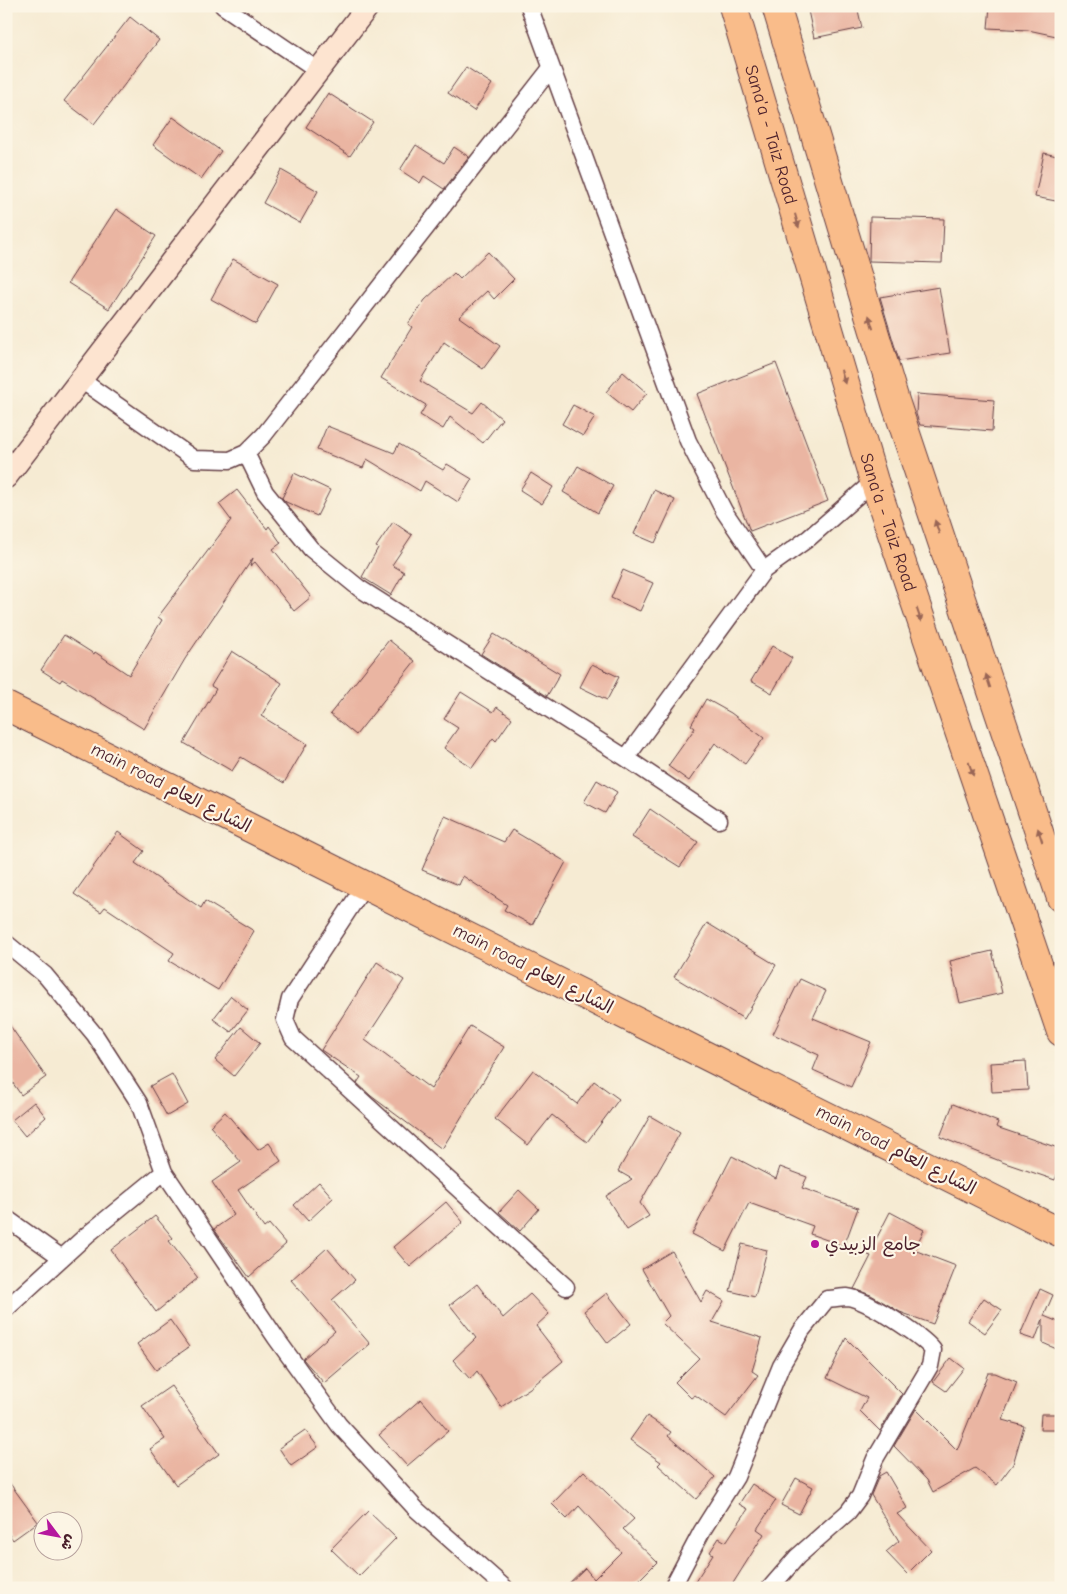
<svg xmlns="http://www.w3.org/2000/svg" width="1067" height="1594" viewBox="0 0 1067 1594" font-family="'Comic Neue','Playpen Sans Arabic',sans-serif">
<rect width="100%" height="100%" fill="#fcf5e5"/>
<filter id="ink" filterUnits="userSpaceOnUse"><feTurbulence type="fractalNoise" baseFrequency=".02" numOctaves="2"/><feDisplacementMap in="SourceGraphic" scale="10" xChannelSelector="R" yChannelSelector="G"/><feConvolveMatrix kernelMatrix="1 2 1 2 8 2 1 2 1" color-interpolation-filters="sRGB"/></filter>
<filter id="wash" filterUnits="userSpaceOnUse"><feTurbulence type="fractalNoise" baseFrequency=".0096" numOctaves="4" result="noise"/><feDisplacementMap in="SourceGraphic" scale="20" xChannelSelector="R" yChannelSelector="G"/><feGaussianBlur stdDeviation="1.12" result="paint"/><feColorMatrix in="noise" values="0 0 0 0 0 0 0 0 0 0 0 0 0 0 0 0 0 1.4 0 .05"/><feComposite in="paint" operator="in"/></filter>
<g filter="url(#wash)">
<rect width="100%" height="100%" fill="#f6ebd3"/>
<g id="blocks">
<!-- building -->
<path fill="#eab5a2" d="M807,6h50l5,22 -48,10z
M990,6h71v31l-33,-7 -40,-2z
M130,17l29,23 -65,84 -30,-23z
M466,67l26,17 -18,27 -26,-18z
M328,93l45,29 -23,34 -44,-29z
M173,117l48,34 -20,28 -48,-34z
M416,145l28,18 10,-16 15,10 -25,32 -20,-13 -4,7 -20,-13z
M1044,153l17,4v45l-26,-5z
M281,170l37,21 -18,32 -37,-20z
M116,209l40,27 -47,73 -41,-26z
M870,217l74,2 -2,44 -73,-2z
M488,252l26,27 -20,20 -7,-8 -28,26 41,29 -17,23 -39,-27 -24,39 53,32 9,-11 20,17 -19,24 -33,-26 -7,12 -23,-14 6,-10 -45,-27 31,-51 -4,-3 17,-24 29,-27 6,6z
M233,259l45,25 -22,40 -45,-25z
M939,287l11,66 -51,8 -19,-64z
M776,363l52,138 -78,30 -53,-137z
M623,372l24,21 -16,19 -25,-20z
M917,394l77,6 -2,31 -72,-6 -4,-11z
M573,405l22,12 -12,19 -21,-12z
M327,426l67,27 5,-9 44,26 4,-6 25,15 -14,23 -33,-21 -5,10 -53,-32 -4,9 -46,-18z
M578,466l35,20 -15,27 -35,-21z
M294,473l36,17 -13,26 -31,-14 -4,-4z
M531,473l22,14 -11,17 -22,-14z
M237,490l30,39 2,-3 12,17 -8,6 38,48 -17,14 -39,-49 -5,4 3,-8 -68,101 -41,70 -82,-50 -2,3 -19,-12 23,-35 30,19 1,-2 34,23 33,-55 -4,-3 73,-97 -12,-16z
M654,490l21,10 -20,43 -21,-9z
M393,522l19,13 -20,30 12,7 -13,23 -29,-18 16,-29 -2,-1z
M623,570l30,13 -13,28 -29,-13z
M494,634l66,40 -13,22 -66,-42z
M389,640l26,21 -59,74 -26,-21z
M772,646l20,12 -20,35 -21,-12z
M232,651l50,32 -21,33 46,28 -23,39 -43,-26 -9,14 -48,-28 32,-54 -5,-3z
M592,664l27,13 -12,23 -27,-13z
M461,692l32,20 4,-5 15,11 -16,23 -3,-3 -21,30 -28,-20 14,-20 -14,-9z
M706,699l25,14 33,25 -19,26 -30,-21 -26,38 -21,-15 27,-38 -4,-3z
M597,780l20,12 -12,21 -21,-11z
M650,809l48,33 -18,25 -48,-30z
M445,816l59,26 8,-12 54,32 -34,63 -28,-15 3,-5 -44,-29 -4,9 -37,-15z
M118,832l26,19 -9,12 66,45 4,-7 49,30 -36,59 -49,-29 5,-8 -69,-46 -4,5 -27,-18z
M707,923l69,42 -32,54 -70,-42z
M992,951l10,42 -42,10 -10,-42z
M377,962l27,18 -39,60 66,49 39,-63 34,21 -62,102 -71,-53 -14,-13 4,-6 -40,-27z
M800,979l26,12 -13,27 58,24 -20,45 -38,-17 6,-15 -46,-21z
M231,996l17,14 -17,22 -18,-13z
M6,1020l40,57 -25,18 -15,-22z
M241,1027l19,16 -26,33 -19,-16z
M1026,1061l2,29 -36,2 -2,-29z
M533,1070l44,34 17,-23 25,18 -32,43 -35,-27 -24,30 -33,-26z
M172,1074l16,30 -21,12 -17,-30z
M34,1102l12,15 -21,19 -13,-16z
M953,1104l45,18 -2,5 65,22v15l-6,16 -50,-17 -65,-26z
M225,1112l33,38 11,-7 12,18 -43,29 26,38 5,-4 17,20 -37,33 -35,-48 20,-14 -22,-33 29,-20 -31,-36z
M650,1116l30,17 -40,70 9,13 -22,14 -21,-34 26,-17 -14,-8z
M732,1156l44,23 4,-12 27,10 -5,11 56,20 -14,38 -34,-12 3,-8 -64,-23 -24,48 -33,-17z
M319,1182l14,16 -25,23 -14,-16z
M519,1190l20,19 -19,22 -21,-19z
M446,1202l17,20 -53,45 -17,-20z
M890,1212l34,18 -10,20 42,16 -23,58 -33,-12 -29,-17 -17,-6 17,-33 -3,-1z
M155,1216l18,22 -4,3 29,37 -42,34 -45,-62z
M742,1244l25,6 -12,47 -25,-6z
M327,1248l28,32 -23,20 38,44 -46,39 -21,-24 32,-28 -44,-51z
M672,1251l29,51 6,-11 17,10 -12,21 50,16 -10,33 6,4 -32,42 -31,-22 -4,3 -16,-16 24,-24 -37,-35 7,-7 -27,-47z
M477,1284l26,34 27,-24 19,20 -13,12 27,35 -33,27 -29,19 -24,-36 -7,8 -17,-19 23,-22 -26,-33z
M1040,1289l13,6 -9,21 17,7v28l-18,-8v-24l-8,21 -15,-5z
M607,1293l24,31 -23,19 -24,-32z
M984,1298l18,12 -17,23 -17,-12z
M170,1320l19,27 -33,23 -19,-26z
M846,1338l56,56 -22,37 -20,-20 7,-13 -40,-20z
M951,1358l13,10 -18,23 -13,-9z
M988,1373h7l22,9 -15,38 22,6 -11,38 -16,21 -22,-17 -42,24 -6,-12 -33,-34 22,-37 41,41z
M171,1386l48,68 -43,31 -26,-36 15,-10 -23,-33z
M421,1399l27,32 -41,35 -28,-31z
M1041,1414h20v16h-21z
M647,1416l24,16 -3,4 47,41 -19,22 -38,-34 3,-3 -31,-22z
M305,1430l13,17 -27,19 -12,-18z
M584,1471l50,48 -11,10 34,33 -26,26h-67l21,-20 9,11 27,-27 -42,-46 -12,13 -15,-15z
M886,1472l21,36 -10,6 34,36 -24,24 -21,-22 13,-11 -28,-46 8,-19z
M6,1478l32,44 -25,18 -7,-10z
M796,1478l17,9 -14,27 -18,-9z
M752,1484l24,16 -19,29 7,5 -34,54h-39l22,-34 -3,-2 9,-14 7,4 22,-33 -9,-5z
M368,1511l28,27 -37,38 -28,-27z"/>
</g>
</g>
<g filter="url(#ink)">
<use href="#blocks" fill-opacity="0" stroke="#643e44" stroke-width="1"/>
<g fill="none" stroke-linecap="round" stroke-linejoin="round">
<defs>
<path id="street" d="M223,6l96,65
M529,6l159,435 36,70 40,59
M81,380l113,79 36,1 16,-7 18,-18 287,-367
M246,453l19,39 46,57 48,39 267,170 93,62
M626,758l138,-188 45,-32 65,-57
M365,885l-75,114 -5,21 8,18 273,249
M6,943l39,32 50,60 44,68 25,69 112,166 63,87 78,85 88,78
M6,1218l56,40
M6,1309l81,-74 77,-63
M672,1588l30,-57 34,-54 45,-111 21,-36 25,-31c7,0 14,-2 20,-2 19,2 74,38 86,53l-3,16 -55,93 -15,37 -12,16 -51,45 -27,31"/>
<path id="secondary" d="M6,477l362,-471"/>
<g id="highway">
<path id="s1" d="M733,6l141,475 187,551"/>
<path d="M776,6l120,398 165,494"/>
<path d="M6,706l1055,527"/>
</g>
</defs>
<!-- street casing -->
<use href="#street" stroke="#643e44" stroke-width="19"/>
<!-- secondary casing -->
<use href="#secondary" stroke="#643e44" stroke-width="25"/>
<!-- highway casing -->
<use href="#highway" stroke="#643e44" stroke-width="30"/>
<!-- street -->
<use href="#street" stroke="#fff" stroke-width="16"/>
<!-- secondary -->
<use href="#secondary" stroke="#fde4d0" stroke-width="22"/>
<!-- highway -->
<use href="#highway" stroke="#f9bc8a" stroke-width="28"/>
</g>
<!-- one-way arrows -->
<defs><path id="oneway-solid" d="M-6-.8H1V-3.2L6.5 0L1 3.2V.8H-6Z" transform="scale(1.25)"/></defs>
<g fill="#996656">
<use href="#oneway-solid" transform="translate(797 221) rotate(74)"/>
<use href="#oneway-solid" transform="translate(871 322) rotate(-107)"/>
<use href="#oneway-solid" transform="translate(843 377) rotate(74)"/>
<use href="#oneway-solid" transform="translate(937 527) rotate(-108)"/>
<use href="#oneway-solid" transform="translate(919 615) rotate(71)"/>
<use href="#oneway-solid" transform="translate(988 681) rotate(-108)"/>
<use href="#oneway-solid" transform="translate(971 769) rotate(71)"/>
<use href="#oneway-solid" transform="translate(1040 835) rotate(-108)"/>
</g>
</g>
<!-- markers -->
<circle fill="#b5179e" stroke="#fcf5e5" stroke-width="2" cx="815" cy="1244" r="5"/>
<g text-anchor="middle" dominant-baseline="central" stroke-width="4.5" stroke-linejoin="round" paint-order="stroke">
<!-- street labels -->
<g font-size="18" fill="#4a1f2b" stroke="#fcf5e5">
<text stroke="none"><textPath href="#s1" startOffset="134">Sana'a - Taiz Road</textPath></text>
<text stroke="none"><textPath href="#s1" startOffset="539">Sana'a - Taiz Road</textPath></text>
<text transform="translate(171 788) rotate(27)">main road الشارع العام</text>
<text transform="translate(533 969) rotate(27)">main road الشارع العام</text>
<text transform="translate(896 1150) rotate(27)">main road الشارع العام</text>
</g>
<!-- poi labels -->
<g font-size="18" fill="#4a1f2b" stroke="#fcf5e5" text-anchor="start">
<text x="825" y="1244">جامع الزبيدي</text>
</g>
</g>
<!-- margin -->
<rect width="1067" height="1594" fill="none" stroke="#fcf5e5" stroke-width="25"/>
<!-- north arrow -->
<g transform="translate(58 1536) rotate(122)"><circle r="24" fill="#fcf5e5" stroke="#b59f9b"/>
<path d="M0-4L9 19L0 12L-9 19Z" fill="#b5179e"/>
<text y="-8" font-size="14" font-weight="bold" text-anchor="middle" fill="#4a1f2b">ش</text>
</g>
</svg>
